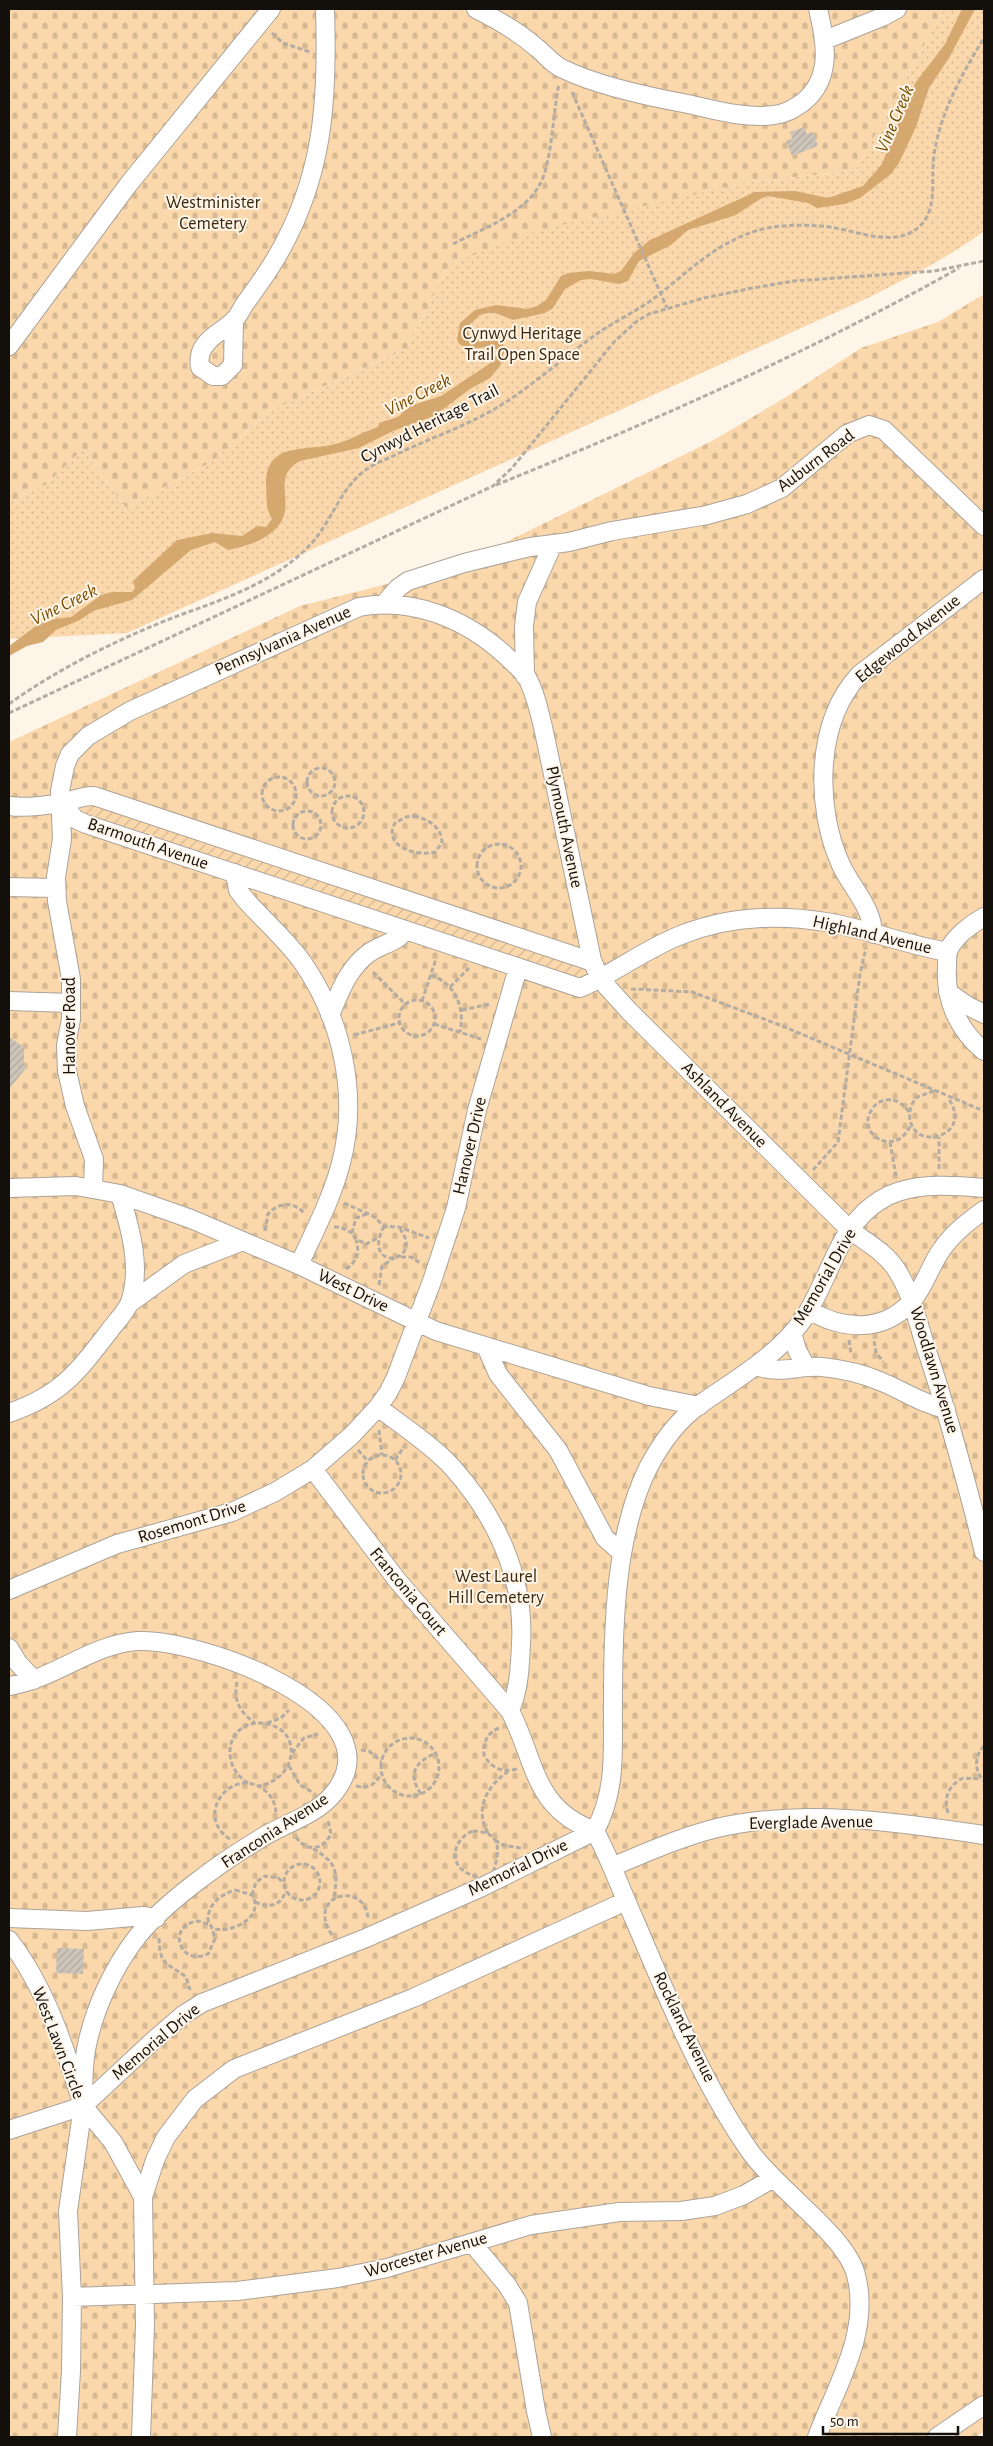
<svg xmlns="http://www.w3.org/2000/svg" width="993" height="2446" viewBox="0 0 993 2446" font-family="'Alegreya Sans',sans-serif">
<defs>
<pattern id="cemetery-stones" width="16" height="16" patternUnits="userSpaceOnUse" patternTransform="scale(1.25)"><rect width="16" height="16" fill="#fbd8ac"/><path d="M2 7V4a2 2 0 0 1 4 0v3zM10 15v-3a2 2 0 0 1 4 0v3z" fill="#d6b893"/></pattern>
<pattern id="park-dots" width="8" height="8" patternUnits="userSpaceOnUse" patternTransform="scale(1.25)"><rect width="8" height="8" fill="#fbd8ac"/><path d="M2 2h.1M6 6h.1" fill="none" stroke="#d6b893" stroke-width="1.8" stroke-linecap="round"/></pattern>
<pattern id="garden-furrows" width="10" height="10" patternUnits="userSpaceOnUse" patternTransform="scale(1.25)"><rect width="10" height="10" fill="#fbd8ac"/><path d="M-1 1l2-2M0 10L10 0M9 11l2-2" fill="none" stroke="#d6b893"/></pattern>
<pattern id="building-hatch" width="6" height="6" patternUnits="userSpaceOnUse" patternTransform="scale(1.25)"><rect width="6" height="6" fill="#cec5ba"/><path d="M-1 1l2-2M0 6l6-6M5 7l2-2" fill="none" stroke="#b0a89f"/></pattern>
</defs>
<rect width="100%" height="100%" fill="#fef5e9"/>
<!-- cemetery -->
<path fill="url(#cemetery-stones)" d="M9,9h935l-88,161 -112,13 -294,81 -44,85 -136,62 -60,52 -84,45 -43,-59 -36,35 -38,18z
M984,294v2138l-8,5h-967v-1695l291,-136 119,-30 83,-32 212,-104 72,-43 75,-49 77,-26z"/>
<!-- park -->
<path fill="url(#park-dots)" d="M944,9h40v222c-34,26 -73,45 -112,65l-745,337 -118,6v-137l38,-18 36,-35 43,59 84,-45 60,-52 136,-62 44,-85 89,-34 205,-47 112,-13z"/>
<!-- garden -->
<path fill="url(#garden-furrows)" d="M88,802l499,166 -1,8 -4,6 -495,-163 -6,-6v-5z"/>
<!-- water -->
<path fill="#d4a86e" d="M962,9h13l-26,49 -20,30 -13,39 -17,36 -8,11 -31,24 -15,6 -28,4 -9,-5 -40,-7 -8,3 -24,16 -48,15 -17,15 -32,16 -11,20 -9,3 -28,-5 -10,1 -16,9 -12,19 -8,5 -32,7 -18,-7h-7l-8,2 -13,12 2,8 11,7 15,-5 7,4 3,8 -5,17 -10,12 -20,11 -36,27 -41,15 -34,17 -59,13c-28,15 -7,39 -18,59 -10,19 -35,26 -54,30l-13,-8 -24,8 -59,50 -39,11 -13,9 -24,10 -13,12 -16,4 -18,10v-10l27,-20 19,-7 16,-2 30,-22 11,-3h20l3,-4 -2,-7 44,-41 35,-7 30,3 15,-10 9,1 6,-8c-7,-12 -5,-21 -6,-34 0,-46 41,-32 73,-42 13,-4 26,-12 39,-16l1,-4 19,-6 12,-11 31,-10 51,-34 7,-11 -8,-6c-12,4 -21,5 -32,-1l-2,-5 3,-16 15,-13 21,-5 31,4 10,-3 9,-6 15,-24 7,-3 22,-2 24,3 7,-3 13,-18 16,-13 105,-48 40,-1 33,7 35,-12 19,-22 27,-68 7,-14 29,-38z"/>
<!-- building -->
<path fill="url(#building-hatch)" d="M804,127l3,7 6,-2 5,14 -26,10 -6,-15 6,-2 -2,-7z
M9,1037l15,10v18l3,2 -18,22z
M57,1948l27,1 -1,25 -27,-1z"/>
<g fill="none" stroke-linecap="round" stroke-linejoin="round">
<defs>
<path id="minor" d="M476,9c22,11 43,23 61,39 9,7 16,17 26,21 35,17 87,28 125,35 27,6 58,15 86,11 11,-1 19,-6 28,-12 31,-24 24,-61 16,-94
M825,40l57,-23 15,-8
M234,321l-1,44 -11,11h-9l-13,-9c-1,-5 -1,-9 1,-15 6,-15 21,-20 32,-31 5,-4 8,-11 11,-16 11,-15 22,-30 32,-47 48,-81 52,-158 49,-249
M9,346l119,-161 143,-176
M385,603l13,-15 10,-7 56,-18 66,-16 39,-5 43,-11 95,-16 40,-11 35,-16 65,-54 22,-9 15,5 100,96
M525,676l-1,-50 3,-24 26,-58
M62,803l13,16 11,5 494,164c35,-15 65,-39 101,-53 46,-18 97,-21 145,-13 41,7 81,23 122,30
M9,806c16,2 34,0 51,-3 12,-2 20,-7 34,-7l499,166
M235,873l3,17 6,8c19,22 42,41 59,65 39,57 56,132 38,200 -9,35 -27,69 -42,102
M9,887l47,1
M984,917c-13,7 -30,20 -36,34 -1,5 -1,11 -1,16 -2,33 11,63 37,84
M873,934c0,-26 -22,-47 -32,-69 -26,-57 -26,-142 18,-190l125,-96
M948,992l20,14 16,8
M9,1001l62,2
M330,1015c10,-23 18,-47 39,-62 12,-9 29,-10 36,-23
M9,1188l67,-2 44,8 71,25 108,46 137,66 213,65 50,10
M93,1188l1,-29 -19,-53 -8,-35 -1,-26 5,-26v-40l-14,-78 -1,-24 6,-38 -2,-48 5,-25 5,-12 18,-18 42,-25 229,-104c54,-10 106,12 145,47 7,7 16,14 22,22 9,15 13,35 17,51l49,233 8,19 29,32 221,219c16,12 35,22 46,39 16,24 22,55 31,82 22,66 40,133 57,201
M130,1303l54,-39 59,-23
M809,1310c33,20 74,23 102,-8 14,-15 19,-37 31,-53 11,-16 27,-28 42,-39
M792,1333l5,17 9,17
M487,1349l11,25 60,76 47,88 17,15
M757,1366c23,9 42,-1 65,1 20,2 42,7 60,15 22,9 40,22 64,27
M378,1407c24,19 53,37 74,60 44,49 73,110 69,177 -1,23 -2,45 -11,67
M9,1413c52,-18 68,-40 101,-83 6,-8 16,-18 20,-28 12,-35 0,-74 -10,-108
M313,1469l84,111 113,131c26,50 23,98 85,120
M9,1590l108,-46 115,-32 43,-20 38,-23 39,-34 26,-28 10,-14 8,-16 36,-96 24,-73 21,-98 41,-142
M9,1648l9,15 16,17
M9,1686c46,-7 82,-42 129,-45 59,-3 263,68 196,152 -18,23 -52,31 -76,47 -38,23 -93,62 -121,97 -24,31 -44,74 -51,113 -3,18 -3,37 -3,56l30,36 30,55
M614,1866c33,-14 67,-29 103,-38 86,-20 181,-6 267,7
M9,1918l78,3 56,-5 13,2
M9,1940c37,48 56,108 74,166l-74,24
M472,2243l35,42 11,18 18,108 6,26
M72,2297l165,-6 101,-13 49,-10 144,-43 88,-13 62,-1 34,-5 29,-11 28,-16
M67,2437l4,-66 1,-74 -4,-86 15,-105 71,-66 29,-25 19,-12 164,-65 116,-51 113,-56
M141,2437l4,-111 -2,-129 12,-37 11,-23 29,-38 39,-30 179,-71 213,-97
M817,2437c19,-51 54,-104 39,-162 -10,-40 -80,-86 -107,-125 -48,-69 -81,-152 -114,-229 -14,-31 -24,-60 -40,-90 23,-44 17,-83 18,-131 0,-74 2,-165 35,-232 12,-23 29,-47 50,-62 36,-26 77,-48 104,-85 15,-22 24,-47 36,-71 33,-67 80,-68 146,-62
M937,2437l47,-32"/>
</defs>
<!-- minor casing -->
<use href="#minor" stroke="#aca398" stroke-width="20"/>
<!-- path -->
<path stroke="#b3aca3" stroke-width="3" stroke-dasharray="5 2.5" stroke-linecap="butt" d="M272,33l11,10 27,9
M572,92l95,216
M453,244c29,-15 69,-29 86,-58 13,-21 14,-75 20,-102
M496,485c158,-64 314,-133 463,-217
M9,704c50,-36 106,-63 163,-86 35,-13 73,-25 105,-46 18,-12 34,-25 46,-44 12,-18 22,-42 40,-56 8,-7 19,-11 28,-15 38,-19 80,-32 115,-55 32,-21 61,-47 92,-69 19,-13 41,-23 59,-37 27,-21 51,-45 83,-59 25,-12 54,-13 81,-11 31,2 72,24 98,1 17,-16 13,-39 14,-60 2,-45 28,-92 51,-129
M9,713l484,-227 19,-18 102,-126 23,-21 12,-7 55,-16 49,-10 41,-7 140,-10 50,-10
M307 782a14 14 0 1 1 28 0a14 14 0 1 1-28 0Z
M262 794a17 17 0 1 1 34 0a17 17 0 1 1-34 0Z
M332 812a16 16 0 1 1 32 0a16 16 0 1 1-32 0Z
M293 825a14 14 0 1 1 28 0a14 14 0 1 1-28 0Z
M414,816c14,3 28,11 28,27l-7,9c-17,5 -53,-5 -40,-29l11,-6z
M477 866a22 22 0 1 1 44 0a22 22 0 1 1-44 0Z
M373,972l32,32
M431,975c25,9 34,33 29,57
M450,987l19,-19
M631,989l61,3 88,33 204,86
M399 1018a18 18 0 1 1 36 0a18 18 0 1 1-36 0Z
M422,1001l14,-42
M462,1010l28,-6
M434,1024l47,15
M354,1035l45,-12
M934,1091l-17,6c-6,7 -8,13 -7,22 5,34 65,16 38,-21
M909,1112c-6,-8 -12,-13 -23,-12 -7,1 -12,5 -15,11 -15,24 26,48 40,13
M890,1142l6,34
M939,1169v-32
M813,1170l25,-28 22,-168 6,-26
M344,1203l29,13 11,10 15,1 30,11
M367,1214l-11,4 -4,15 4,6 10,5 12,-6
M384,1226c-24,47 42,37 16,3
M334,1227h6l12,6
M265,1231l3,-17c11,-12 26,-13 37,0
M401,1257h10l9,6
M346,1269c11,-7 14,-18 10,-29
M379,1285l3,-19 12,-8
M849,1340l2,14
M874,1341l2,11 7,10
M379,1430l3,25
M358,1450l10,11
M363 1474a19 19 0 1 1 38 0a19 19 0 1 1-38 0Z
M395,1460l9,-13
M237,1682c-4,19 3,30 18,41
M267,1723l14,-5 8,-8
M499,1728c-12,5 -16,14 -15,27 7,13 18,18 33,14
M381 1767a29 29 0 1 1 58 0a29 29 0 1 1-58 0Z
M984,1746c-10,9 -10,26 0,35
M361,1750l8,1 12,10
M292,1753l12,-15 14,-4
M289,1766l11,19 12,7
M248,1783c-32,-20 -19,-67 19,-59 35,6 32,54 -8,62
M356,1786c12,3 19,-1 25,-12
M421,1794c-14,-20 -6,-32 15,-41
M948,1813c-5,-16 1,-28 15,-35l18,1
M473,1831c36,1 23,28 18,51 -8,-4 -19,-6 -26,-10 -18,-12 -9,-35 8,-41z
M488,1833c-14,-23 -1,-48 20,-61
M296,1837c11,16 27,13 35,-3l-3,-14
M230,1839c-37,-23 1,-73 33,-50 8,6 12,13 13,23
M495,1840l8,5 18,3
M313,1849c24,13 25,23 21,49
M284 1882a18 18 0 1 1 36 0a18 18 0 1 1-36 0Z
M235,1890l17,5c14,22 -22,40 -40,33l-4,-8c0,-16 12,-25 27,-30z
M252,1895l4,-13 9,-6 13,2 5,4
M255,1902c14,6 25,5 31,-11
M208,1924l-10,-3c-32,4 -19,46 10,33l7,-15 -3,-11
M332,1935c-28,-41 35,-56 36,-15
M159,1938c1,29 8,24 27,39l4,13"/>
<!-- minor -->
<use href="#minor" stroke="#fff" stroke-width="18"/>
</g>
<g text-anchor="middle" dominant-baseline="central" stroke-width="4" stroke-linejoin="round" paint-order="stroke">
<!-- park labels -->
<g font-size="18" fill="#39270c" stroke="#fef5e9">
<text x="213" y="203">Westminister<tspan x="213" dy="21">Cemetery</tspan></text>
<text x="522" y="334">Cynwyd Heritage<tspan x="522" dy="21">Trail Open Space</tspan></text>
<text x="496" y="1577">West Laurel<tspan x="496" dy="21">Hill Cemetery</tspan></text>
</g>
<!-- street labels -->
<g font-size="18" fill="#13100c" stroke="#fef5e9">
<text transform="translate(430 424) rotate(-27)">Cynwyd Heritage Trail</text>
<text transform="translate(816 461) rotate(-37)">Auburn Road</text>
<text transform="translate(908 639) rotate(-39)">Edgewood Avenue</text>
<text transform="translate(283 641) rotate(-24)">Pennsylvania Avenue</text>
<text transform="translate(564 827) rotate(78)">Plymouth Avenue</text>
<text transform="translate(148 844) rotate(19)">Barmouth Avenue</text>
<text transform="translate(872 935) rotate(13)">Highland Avenue</text>
<text transform="translate(70 1026) rotate(-90)">Hanover Road</text>
<text transform="translate(724 1105) rotate(45)">Ashland Avenue</text>
<text transform="translate(470 1146) rotate(-77)">Hanover Drive</text>
<text transform="translate(825 1277) rotate(-60)">Memorial Drive</text>
<text transform="translate(353 1291) rotate(26)">West Drive</text>
<text transform="translate(934 1370) rotate(73)">Woodlawn Avenue</text>
<text transform="translate(192 1522) rotate(-17)">Rosemont Drive</text>
<text transform="translate(408 1592) rotate(50)">Franconia Court</text>
<text transform="translate(811 1823) rotate(-1)">Everglade Avenue</text>
<text transform="translate(275 1831) rotate(-33)">Franconia Avenue</text>
<text transform="translate(518 1868) rotate(-26)">Memorial Drive</text>
<text transform="translate(684 2027) rotate(64)">Rockland Avenue</text>
<text transform="translate(156 2042) rotate(-40)">Memorial Drive</text>
<text transform="translate(58 2043) rotate(69)">West Lawn Circle</text>
<text transform="translate(426 2255) rotate(-16)">Worcester Avenue</text>
</g>
<!-- water labels -->
<g font-size="19" font-style="italic" fill="#774e01" stroke="#fef5e9">
<text transform="translate(895 119) rotate(-67)">Vine Creek</text>
<text transform="translate(418 395) rotate(-27)">Vine Creek</text>
<text transform="translate(64 605) rotate(-26)">Vine Creek</text>
</g>
</g>
<!-- border -->
<rect width="993" height="2446" fill="none" stroke="#13100c" stroke-width="20"/>
<!-- scale -->
<path d="M823 2426v8h135v-8" fill="none" stroke="#13100c" stroke-width="2.5"/>
<text x="830" y="2426" font-size="15" fill="#13100c" stroke="#fef5e9" stroke-width="4" paint-order="stroke">50 m</text>
</svg>
